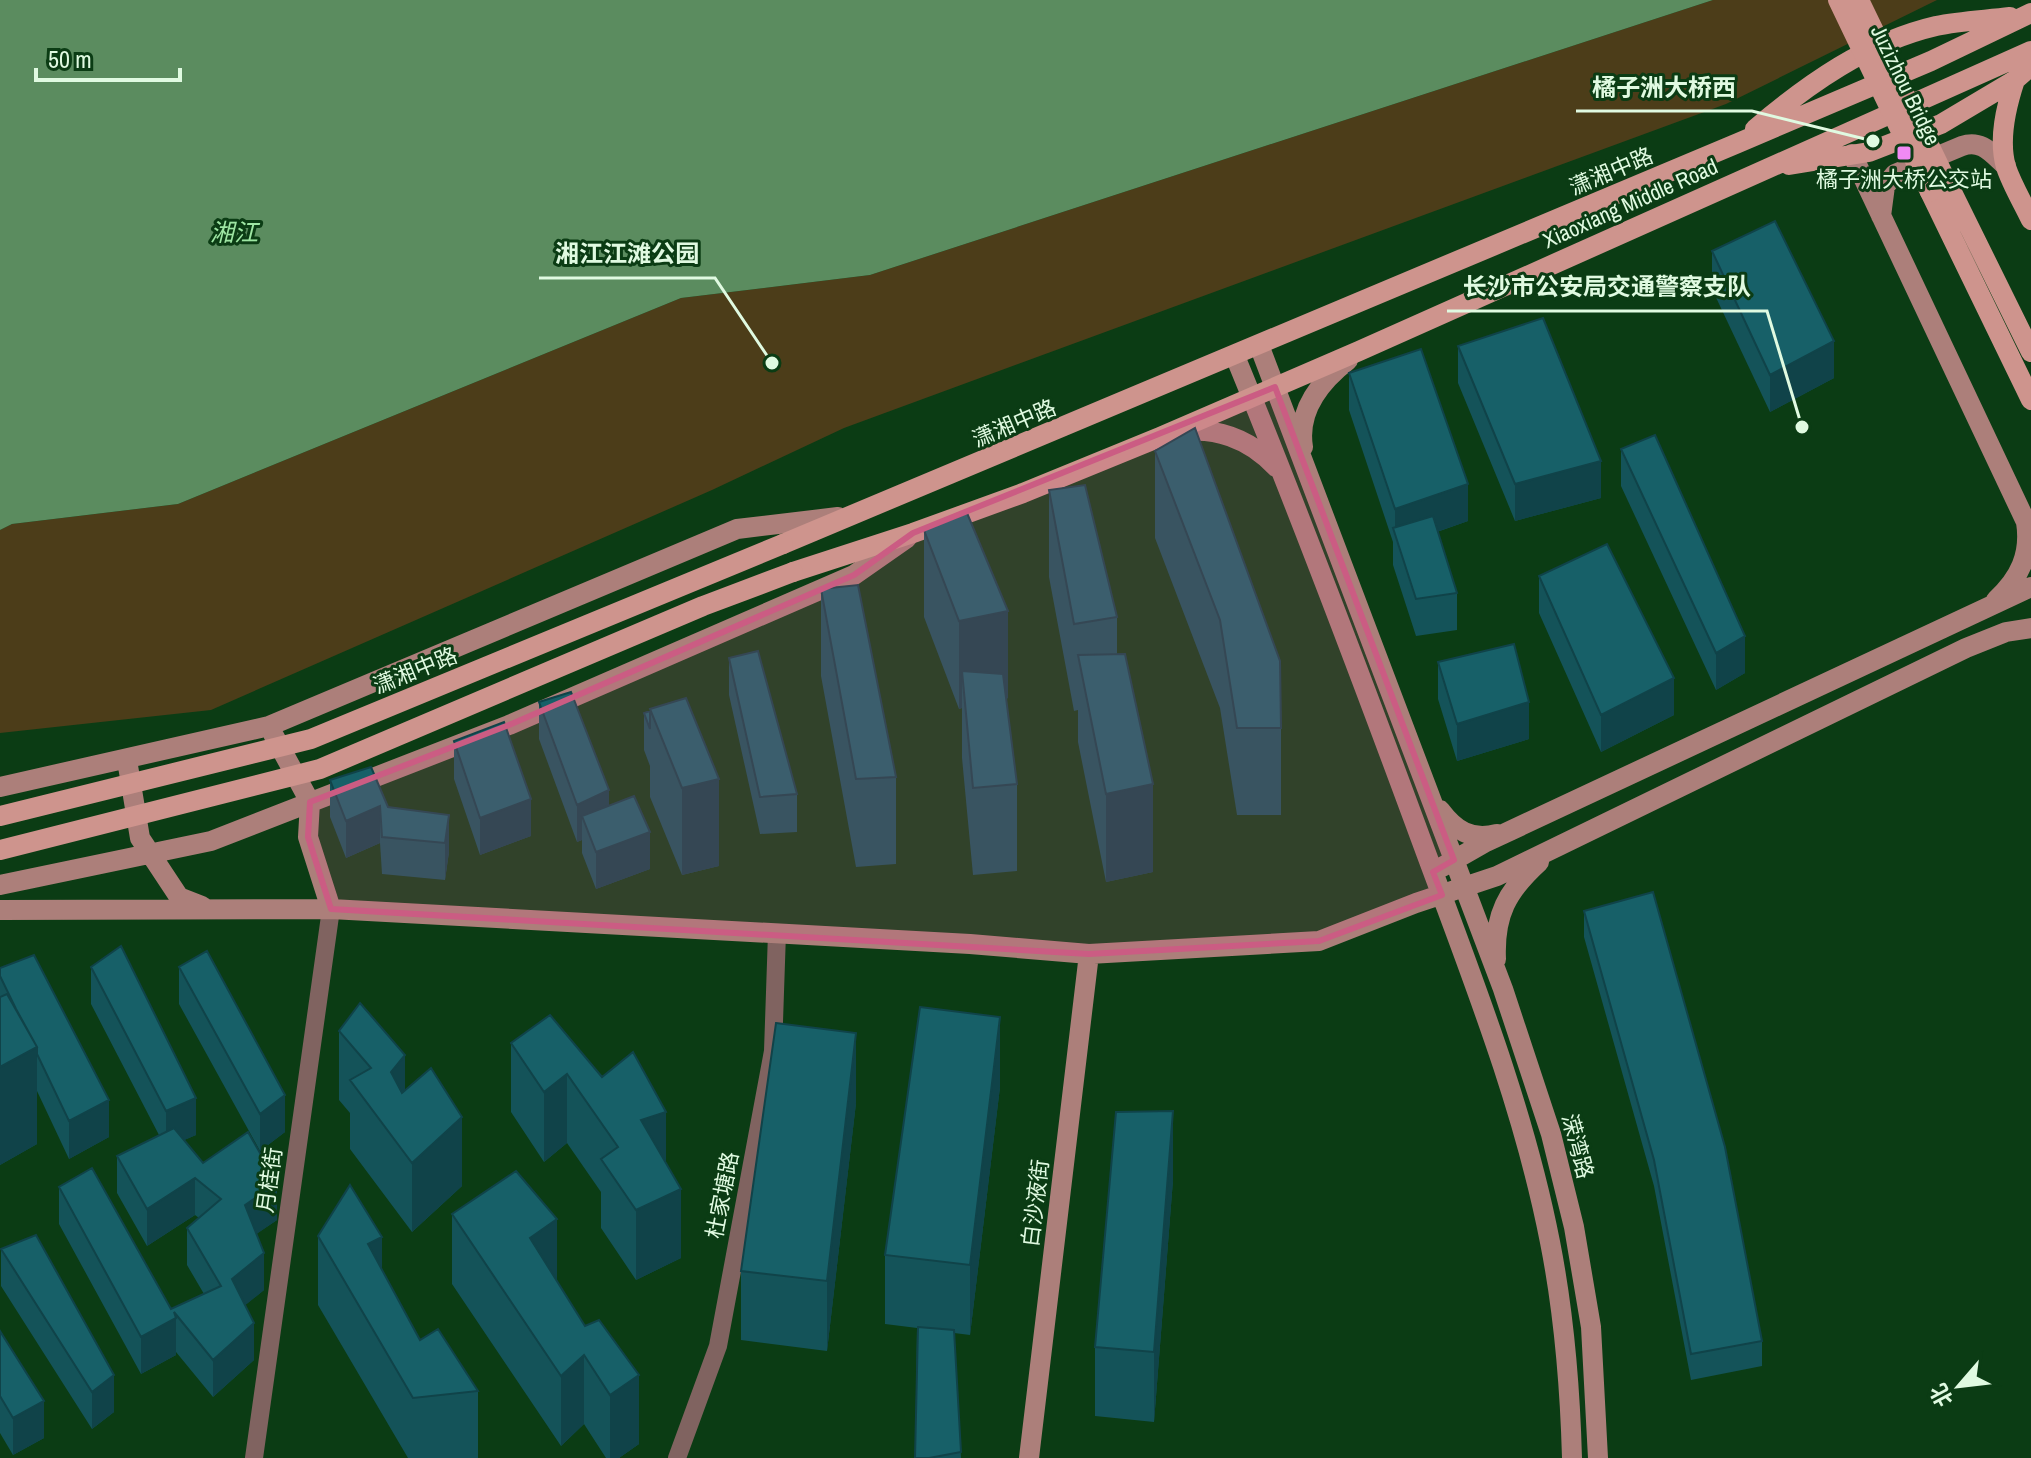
<svg xmlns="http://www.w3.org/2000/svg" width="2031" height="1458" viewBox="0 0 2031 1458" font-family="'Archivo Narrow','Noto Sans SC',sans-serif">
<rect width="100%" height="100%" fill="#0b3c14"/>
<!-- green -->
<path fill="#4c3d19" d="M1713,0h224l-211,104 -882,324 -132,62 -501,220 -211,23v-203l12,-6 166,-20 503,-206 189,-23z"/>
<!-- water -->
<path fill="#5b8c5f" d="M0,0h1713l-843,275 -189,23 -503,206 -166,20 -12,6z"/>
<g fill="none" stroke-linecap="round" stroke-linejoin="round">
<!-- street -->
<path stroke="#806360" stroke-width="18" d="M254,1458l77,-549
M677,1458l41,-112 55,-295 4,-118"/>
<!-- secondary -->
<path stroke="#ac7f7a" stroke-width="20" d="M1852,154l174,368c5,32 -6,56 -30,78
M1881,216l4,-30 10,-12 67,-28c20,-7 30,8 44,20
M1259,345l244,644 48,145 23,93 17,100 7,131
M1235,356c63,154 122,310 180,467 50,137 107,275 135,419 14,71 20,144 22,216
M1175,433c39,-8 75,6 101,34
M1303,447c-6,-37 18,-66 45,-87
M273,734l37,68 -2,35 23,72
M128,766l12,72 39,59 23,9
M0,787l269,-61 468,-197 101,-12
M1440,810c15,20 31,31 57,24
M1442,867l42,-24 547,-256
M0,885l211,-44 298,-116 345,-150 53,-37
M0,910l331,-1 639,35 119,10 230,-13 97,-38 81,-27 469,-228 40,-16 25,-4
M1496,959c-2,-44 11,-68 43,-97
M1029,1458l60,-504"/>
<!-- primary -->
<path stroke="#ce948d" stroke-width="20" d="M2015,80c-9,27 -17,59 -9,87 6,18 17,36 25,53
M1755,129c53,-45 112,-87 181,-103 24,-5 50,-6 74,-9
M1789,165l80,-13 72,-28 74,-44 16,-14
M1947,182l84,170
M1930,192l101,208
M783,544l955,-401 193,-82 100,-48
M793,572l120,-39 110,-40 137,-56 199,-86 672,-300"/>
<!-- primary-bridge -->
<path stroke="#ce948d" stroke-width="20" d="M1838,0l92,192
M1859,0l88,182
M0,816l311,-77 472,-195
M0,850l320,-81 383,-163 90,-34"/>
</g>
<!-- wall -->
<path fill="#145359" d="M1712,251l122,127 -64,34 -58,-123z
M1458,346l143,152 -86,23 -57,-138z
M1349,373l119,148 -31,11 20,61v37l-41,6 -23,-71v-23l-44,-132z
M1621,449l124,224 -29,17 -95,-204z
M1155,451l126,277v87h-44l-17,-107 -65,-170z
M1049,490l68,127v37l36,218 -47,10 -28,-140v-32l-4,1 -25,-134z
M924,530l84,168 -2,1 11,85v87l-44,4 -11,-117v-50l-3,1 -35,-92z
M1539,576l135,139 -73,37 -62,-139z
M821,589l75,188v87l-40,3 -35,-191z
M729,658l68,136v38l-37,2 -31,-139z
M1438,662l91,77 -72,22 -19,-62z
M539,702l70,104 41,63 -54,20 -14,-36v-13l-5,2 -38,-103z
M650,711l69,155 -37,9 -32,-78v-31l-6,-16v-37z
M454,741l77,95 -51,19 -26,-76z
M330,780l58,27 61,8v37l-4,28 -63,-6 -2,-31 -34,15 -16,-41z
M1584,911l178,430v25l-71,14 -37,-194 -70,-249z
M91,967l105,168 -12,5 19,23 74,57 -21,14 8,56 -19,15 9,55 -41,37 -37,-45v3l-35,19 -82,-150v-37l112,122 33,-15 -17,-29v-37l12,-10 -4,-3 -48,31 -30,-53v-37l42,-21 -68,-131z
M179,967l106,165 -25,19 -81,-147z
M0,968l109,169 -40,22 -32,-68v53l-37,21z
M550,1015l116,148 15,95 -45,22 -35,-52v-36l-34,-49 -23,19 -33,-50v-69z
M339,1031l66,59 57,96 -50,46 -62,-83v-36l-11,-13z
M1000,1087l-30,248 -16,-2 7,125h-46l2,-130 -32,-4v-69z
M856,1103l-29,248 -86,-11v-69z
M1173,1180l-19,242 -59,-6v-69z
M452,1214l105,68 82,162 -20,14h-13l-22,-34 -23,22 -109,-162z
M318,1236l102,104 58,51v67h-70l-90,-153z
M1,1249l113,163 -22,17 -91,-143z
M0,1331l44,107 -31,17 -13,-22z"/>
<!-- shaded-wall -->
<path fill="#104349" d="M1834,341v37l-64,34v-37z
M1601,461v37l-86,23v-37z
M1468,484v37l-69,24 -4,-12v-24z
M1008,611v87l-43,9 -3,-36v37l-3,1v-88z
M1745,636v37l-29,17v-37z
M1674,678v37l-73,37v-37z
M1529,702v37l-72,22v-37z
M719,779v87l-37,9v-87z
M1153,784v88l-47,10v-88z
M609,790v37l-27,-11v24l-5,2v-37z
M531,799v37l-51,19v-37z
M380,806v37l-34,15v-37z
M449,815v37l-4,28v-37z
M650,832v37l-54,20v-37z
M1000,1017v70l-30,248v-70z
M856,1033v70l-29,248v-70z
M37,1047v97l-37,21v-98z
M405,1055v69l-14,-52z
M567,1074v69l-23,19v-70z
M285,1095v37l-25,19v-37z
M196,1098v37l-30,13v-37z
M109,1100v37l-40,22v-38z
M1173,1111v69l-19,242v-70z
M666,1112v69l-25,-61z
M462,1117v69l-50,46v-69z
M195,1178v37l-48,31v-37z
M277,1183v37l-32,22v-37z
M681,1189v69l-45,22v-70z
M557,1219v70l-27,-51z
M382,1237v69l-14,-62z
M264,1253v37l-32,26v-37z
M176,1318v37l-35,19v-37z
M254,1323v37l-41,37v-37z
M584,1355v69l-23,22v-70z
M114,1375v37l-22,17v-37z
M639,1375v69l-20,14h-9v-63z
M44,1401v37l-31,17v-37z"/>
<!-- building -->
<path fill="#176068" stroke="#104349" stroke-width="2" d="M1775,221l59,120 -64,34 -58,-124z
M1543,318l58,143 -86,23 -57,-138z
M1421,349l47,135 -73,25 -46,-136z
M1195,428l85,233 1,67h-44l-17,-108 -65,-169z
M1655,435l90,201 -29,17 -95,-204z
M1085,485l32,132 -43,7 -25,-134z
M967,513l41,98 -49,10 -35,-91z
M1433,516l24,77 -41,6 -23,-71z
M1607,544l67,134 -73,37 -62,-139z
M858,585l38,192 -40,2 -35,-190z
M1514,644l15,58 -72,22 -19,-62z
M758,651l39,143 -37,3 -31,-139z
M1125,654l28,130 -47,10 -28,-139z
M962,671l41,3 14,110 -44,4z
M571,692l38,98 -32,15 -38,-103z
M686,698l33,81 -37,9 -32,-79z
M650,711v18l-6,-16z
M504,722l27,77 -51,19 -26,-77z
M371,767l17,40 61,8 -4,28 -63,-6 -2,-31 -34,15 -16,-41z
M634,796l16,36 -54,20 -14,-36z
M1653,892l72,255 37,194 -71,13 -37,-194 -70,-249z
M121,946l75,152 -30,13 -75,-144z
M207,951l78,144 -25,19 -81,-147z
M34,955l75,145 -40,21 -32,-67v-7l-21,-38 -16,-33v-8z
M7,994l30,53 -37,20v-70z
M360,1003l45,52 -14,17 11,21 29,-25 31,49 -50,46 -62,-83 21,-12 -32,-37z
M920,1007l80,10 -30,248 -85,-10z
M550,1015l52,62 31,-25 33,60 -25,8 40,69 -45,21 -35,-51 17,-12 -51,-73 -23,18 -33,-49z
M776,1023l80,10 -29,248 -86,-10z
M1173,1111l-19,241 -59,-5 21,-235z
M174,1128l29,35 45,-31 29,51 -32,22 19,48 -32,26 22,44 -41,37 -39,-48 2,6 -35,19 -82,-150 33,-19 79,141 50,-23 -34,-58 34,-29 -26,-21 -48,31 -30,-53z
M516,1171l41,48 -27,19 55,88 14,-6 40,55 -29,20 -26,-40 -23,21 -109,-162z
M350,1185l32,52 -14,7 52,96 18,-11 40,62 -65,7 -95,-162z
M36,1235l78,140 -22,17 -91,-143z
M918,1327l36,3 7,122 -32,6h-14z
M0,1331l44,70 -31,17 -13,-22z"/>
<!-- marked area -->
<path fill="#cb5c83" fill-opacity="0.2" stroke="#cb5c83" stroke-width="6" stroke-linejoin="round" d="M1275,387l179,473 -21,12 9,23 -123,46 -230,13 -758,-45 -23,-72 2,-35 199,-77 345,-150 59,-42z"/>
<!-- markers -->
<rect fill="#f18af4" stroke="#0b3c14" stroke-width="3" x="1896" y="145" width="16" height="16" rx="4"/>
<g text-anchor="middle" dominant-baseline="central" stroke-width="6" stroke-linejoin="round" paint-order="stroke">
<!-- street labels -->
<g font-size="22" fill="#e0fae1" stroke="#0b3c14">
<text transform="translate(1906 85) rotate(64)">Juzizhou Bridge</text>
<text transform="translate(1611 171) rotate(-23)">潇湘中路</text>
<text transform="translate(1630 203) rotate(-24)">Xiaoxiang Middle Road</text>
<text transform="translate(1014 423) rotate(-23)">潇湘中路</text>
<text transform="translate(415 670) rotate(-22)">潇湘中路</text>
<text transform="translate(1578 1146) rotate(75)">溁湾路</text>
<text transform="translate(269 1180) rotate(-82)">月桂街</text>
<text transform="translate(722 1195) rotate(-79)">杜家塘路</text>
<text transform="translate(1035 1203) rotate(-83)">白沙液街</text>
</g>
<!-- poi labels -->
<g font-size="22" fill="#e0fae1" stroke="#0b3c14">
<text x="1904" y="179">橘子洲大桥公交站</text>
</g>
<!-- water labels -->
<g font-size="24" font-style="italic" fill="#9ee6a3" stroke="#0b3c14">
<text x="234" y="232">湘江</text>
</g>
</g>
<!-- callouts -->
<path fill="none" stroke="#e0fae1" stroke-width="3" d="M1873 141L1752 111H1576M772 363L715 278H539M1802 427L1767 311H1447"/>
<g fill="#e0fae1" stroke="#0b3c14" stroke-width="3">
<circle cx="1873" cy="141" r="8"/>
<circle cx="772" cy="363" r="8"/>
<circle cx="1802" cy="427" r="8"/>
</g>
<g font-size="24" text-anchor="middle" font-weight="bold" fill="#e0fae1" stroke="#0b3c14" stroke-width="6" stroke-linejoin="round" paint-order="stroke">
<text x="1664" y="96">橘子洲大桥西</text>
<text x="627" y="262">湘江江滩公园</text>
<text x="1607" y="295">长沙市公安局交通警察支队</text>
</g>
<!-- north arrow -->
<g transform="translate(1959 1386) rotate(242)" stroke="#0b3c14" stroke-width="6" paint-order="stroke">
<path d="M0-6L14 30L0 20L-14 30Z" fill="#e0fae1"/>
<text y="-12" font-size="22" font-weight="bold" text-anchor="middle" fill="#e0fae1">北</text>
</g>
<!-- scale -->
<path d="M36 68v12h144v-12" fill="none" stroke="#e0fae1" stroke-width="4"/>
<text x="48" y="68" font-size="24" fill="#e0fae1" stroke="#0b3c14" stroke-width="6" paint-order="stroke">50 m</text>
</svg>
